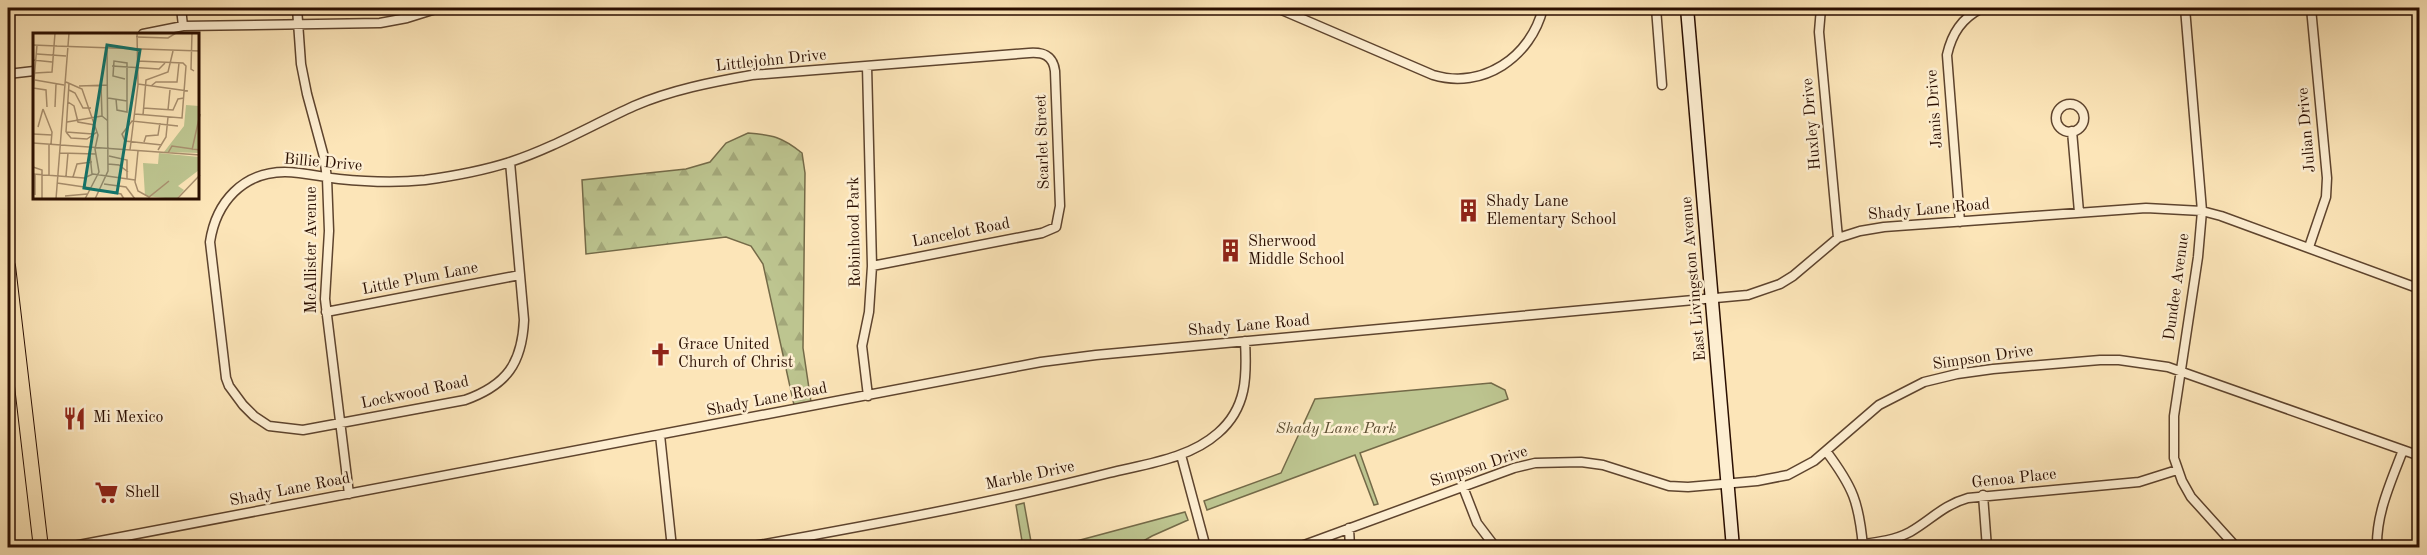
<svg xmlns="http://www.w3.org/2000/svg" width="2427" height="555" viewBox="0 0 2427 555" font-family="'Old Standard TT',serif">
<defs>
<pattern id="forest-firs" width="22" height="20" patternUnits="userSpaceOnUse" patternTransform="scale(1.5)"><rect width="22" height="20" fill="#bdc590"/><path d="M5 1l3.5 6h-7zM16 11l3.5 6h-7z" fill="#a3a87a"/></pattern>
</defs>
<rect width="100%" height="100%" fill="#fce5b8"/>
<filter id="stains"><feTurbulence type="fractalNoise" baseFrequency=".00333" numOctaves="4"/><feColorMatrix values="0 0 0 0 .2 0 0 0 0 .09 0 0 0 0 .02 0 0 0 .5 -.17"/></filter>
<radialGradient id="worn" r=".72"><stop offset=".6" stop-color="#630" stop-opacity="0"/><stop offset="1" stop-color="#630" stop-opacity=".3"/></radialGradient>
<!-- forest -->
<path fill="url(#forest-firs)" stroke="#746a48" stroke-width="1.5" d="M748,133c25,2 34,4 54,20l3,20 -2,175 8,54 -17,3 -31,-141 -12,-18 -25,-9 -140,17 -4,-74 104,-11 24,-7 16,-19z"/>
<!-- green -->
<path fill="#bdc590" stroke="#746a48" stroke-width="1.5" d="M1491,383l14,7 3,9 -148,54 18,51 -4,1 -19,-50 -148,55 -3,-9 77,-28 34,-74z
M1024,503l8,44h-9l-7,-42z
M1185,512l3,8 -36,16 -19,11h-79z"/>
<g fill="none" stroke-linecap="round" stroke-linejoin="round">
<defs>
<path id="minor" d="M181,8l2,18
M297,8l4,56 6,30 17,63 3,21 2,53 -4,68 24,195
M1277,8l156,67c50,15 98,-18 110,-67
M1656,8l6,77
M1821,8l-2,24 19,206
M2185,8l17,203 -4,46 -24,159v42l8,23 9,16 46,51
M143,34l40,-8 197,-3 27,-5 32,-10
M867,66l5,200 -3,46 -7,34 6,50
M8,74l26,-3
M2056 118a14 14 0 1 1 28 0a14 14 0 1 1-28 0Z
M2072,131l7,81
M510,162l14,158c-2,43 -17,65 -59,80l-162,30 -34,-4 -15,-10 -11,-11 -14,-19 -3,-8 -16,-136c6,-40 33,-70 75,-70 18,0 36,5 54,7 29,3 58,4 86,1 29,-4 57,-9 85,-18 43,-14 82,-37 124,-56 37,-16 78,-24 118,-31l277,-22c14,-1 24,2 26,18l5,135 -4,21 -14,6 -170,33
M1960,222l-13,-167c5,-22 15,-37 35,-47
M2309,247l17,-50 1,-19 -16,-170
M326,312l194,-37
M660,435l12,113
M1826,451c27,36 33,51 37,96
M1181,455l25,93
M1463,487l14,36 19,25
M1983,495l4,53
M1349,528l1,20
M1863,544c16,-2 32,-4 47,-12 21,-12 33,-27 58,-34l171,-16 38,-12
M63,548l978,-186 55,-7 652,-60 32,-11 13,-8 45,-38 22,-7 24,-4 262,-19 56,3 19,5 199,73
M743,548c122,-22 245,-44 366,-75 36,-9 80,-14 109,-40 29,-25 29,-57 27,-92
M1296,548l218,-80 21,-5 46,-1 22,3 66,21 19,1 69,-6 31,-6 26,-14 65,-56 45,-23 33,-8 36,-5 107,-9h19l49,7 252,89
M2377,548c-1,-35 14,-66 26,-98"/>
<path id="secondary" d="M1687,8l46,540"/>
<path id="primary" d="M8,266l33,282"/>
</defs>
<!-- minor casing -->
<use href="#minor" stroke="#5e442e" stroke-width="11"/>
<!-- secondary casing -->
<use href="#secondary" stroke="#2a0e00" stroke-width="15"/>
<!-- primary casing -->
<use href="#primary" stroke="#2a0e00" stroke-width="16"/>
<!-- minor -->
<use href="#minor" stroke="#fdeed1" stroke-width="8"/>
<!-- secondary -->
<use href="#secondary" stroke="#fdeed1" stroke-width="12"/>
<!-- primary -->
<use href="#primary" stroke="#fce5b8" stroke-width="14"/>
</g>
<!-- icons -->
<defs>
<symbol id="building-bare" viewBox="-9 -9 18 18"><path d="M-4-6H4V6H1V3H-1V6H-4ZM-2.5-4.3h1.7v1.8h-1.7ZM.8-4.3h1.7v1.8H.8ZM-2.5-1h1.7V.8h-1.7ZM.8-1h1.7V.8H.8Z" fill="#8f2418" stroke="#fdeed1" stroke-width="2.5" paint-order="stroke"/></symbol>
<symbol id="church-bare" viewBox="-9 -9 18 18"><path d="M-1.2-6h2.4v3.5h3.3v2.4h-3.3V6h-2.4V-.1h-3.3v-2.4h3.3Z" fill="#8f2418" stroke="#fdeed1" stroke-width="2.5" paint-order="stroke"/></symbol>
<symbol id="restaurant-bare" viewBox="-9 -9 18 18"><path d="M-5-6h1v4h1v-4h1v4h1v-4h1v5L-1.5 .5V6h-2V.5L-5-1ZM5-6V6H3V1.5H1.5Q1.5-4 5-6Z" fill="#8f2418" stroke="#fdeed1" stroke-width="2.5" paint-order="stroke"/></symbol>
<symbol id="supermarket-bare" viewBox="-9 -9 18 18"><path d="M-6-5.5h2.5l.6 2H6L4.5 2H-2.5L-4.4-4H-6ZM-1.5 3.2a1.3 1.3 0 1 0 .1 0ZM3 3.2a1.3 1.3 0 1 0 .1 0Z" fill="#8f2418" stroke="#fdeed1" stroke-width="2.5" paint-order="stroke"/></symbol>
</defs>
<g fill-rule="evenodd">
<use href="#building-bare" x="1452" y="194" width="33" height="33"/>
<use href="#building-bare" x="1214" y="234" width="33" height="33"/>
<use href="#church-bare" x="644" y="338" width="33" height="33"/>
<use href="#restaurant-bare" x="58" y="402" width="33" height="33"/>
<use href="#supermarket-bare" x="90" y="476" width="33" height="33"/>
</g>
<g text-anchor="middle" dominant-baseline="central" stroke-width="5" stroke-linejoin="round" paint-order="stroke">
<!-- street labels -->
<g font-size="16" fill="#2a0e00" stroke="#fdeed1">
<text transform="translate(771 61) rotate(-6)">Littlejohn Drive</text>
<text transform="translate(1935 109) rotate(-94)">Janis Drive</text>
<text transform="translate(1812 124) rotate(-95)">Huxley Drive</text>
<text transform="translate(2307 130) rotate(-95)">Julian Drive</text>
<text transform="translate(1043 142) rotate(-92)">Scarlet Street</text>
<text transform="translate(323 163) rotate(5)">Billie Drive</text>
<text transform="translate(1929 210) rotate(-5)">Shady Lane Road</text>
<text transform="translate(855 232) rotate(-91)">Robinhood Park</text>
<text transform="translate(961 233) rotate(-11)">Lancelot Road</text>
<text transform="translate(312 250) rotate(-90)">McAllister Avenue</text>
<text transform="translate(420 279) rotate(-11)">Little Plum Lane</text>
<text transform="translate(1694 279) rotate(-95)">East Livingston Avenue</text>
<text transform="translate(2177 287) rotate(-82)">Dundee Avenue</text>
<text transform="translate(1249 326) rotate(-5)">Shady Lane Road</text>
<text transform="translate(1983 358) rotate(-8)">Simpson Drive</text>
<text transform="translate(415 393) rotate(-12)">Lockwood Road</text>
<text transform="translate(767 400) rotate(-11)">Shady Lane Road</text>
<text transform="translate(1479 467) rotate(-18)">Simpson Drive</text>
<text transform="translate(1030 476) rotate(-12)">Marble Drive</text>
<text transform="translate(2014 479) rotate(-6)">Genoa Place</text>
<text transform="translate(290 490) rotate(-11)">Shady Lane Road</text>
</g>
<!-- poi labels -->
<g font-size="16" fill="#2a0e00" stroke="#fdeed1" text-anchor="start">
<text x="1486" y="202">Shady Lane<tspan x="1486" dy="18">Elementary School</tspan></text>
<text x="1248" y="242">Sherwood<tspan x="1248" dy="18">Middle School</tspan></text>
<text x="678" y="345">Grace United<tspan x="678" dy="18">Church of Christ</tspan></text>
<text x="93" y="418">Mi Mexico</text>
<text x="125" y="493">Shell</text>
</g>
<!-- park labels -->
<g font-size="16" font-style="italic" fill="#5d4e32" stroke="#fdeed1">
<text x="1336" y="429">Shady Lane Park</text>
</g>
</g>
<!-- overview -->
<g transform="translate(33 33)">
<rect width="166" height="166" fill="#fce5b8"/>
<path d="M153,72l13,1v47l-35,-1 20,-26zM126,120l40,4v13l-21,16 6,4 -8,9 -31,-3 -2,-33 15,1z" fill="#bdc590"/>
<path fill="none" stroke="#a88f6e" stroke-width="1.5" d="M159,0l-1,36 3,2M103,4l32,1 8,-5M0,12l24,1M22,13l145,5M4,21l29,2M0,27l19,2M79,33l47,3 6,-6M2,40l17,-1 3,-39M2,47l29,5M33,49l16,7 16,46 -3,14 4,23 -14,27M105,51l50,7M68,52l1,31 6,5M46,53l29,-1M118,53l5,-4h21l2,-19M0,55l13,2 1,17M36,57l6,3 8,15h8M0,59l4,-47M75,65l19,3M83,66l1,11 10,2v-49l-13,-2 -1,15 12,3M35,69l6,4 4,16 17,3M22,74l1,-23M110,75l30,2 5,-11 6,-1M10,76l9,23 -1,12M135,77l2,-20M102,81l47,4 4,-52 -3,-3 -46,-2M110,82l3,-35 22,-8 5,-21M34,89l35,-6M5,94l5,-18M33,99l3,-49M33,99l5,6 16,1 10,-7M33,99l27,2M0,101l19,1M111,109l2,-6 12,-1 2,-12M0,110l167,12M16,111v31M129,112l-37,-4 -3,-7 10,-13 46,5M97,117l8,-65 -1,-52M125,117l8,-13 2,-20M159,117l8,-36M105,118l-3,31 3,9 11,6 20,-16M27,120l36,1M135,120l4,-7 28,4M57,122l2,19M76,123l18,4v19M75,131l11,1 9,7M0,134l9,3v29M0,141l51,4 9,-4 42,6M2,141v21M33,143l2,-23M40,144l4,-13 15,-2M24,150l34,5M71,151l22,3 9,12M67,157l21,4 3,5M32,163l22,-2M23,166l13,-166M62,166l13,-28 -1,-123M144,166l23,-24"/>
<path fill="#0f766e" fill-opacity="0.15" stroke="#0f766e" stroke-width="3" d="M74,12l33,5 -23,143 -33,-5z"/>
<rect width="166" height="166" fill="none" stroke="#2a0e00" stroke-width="3"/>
</g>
<!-- margin -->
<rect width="2427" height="555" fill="none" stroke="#fce5b8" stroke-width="30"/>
<rect x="9" y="9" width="2409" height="537" fill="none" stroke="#2a0e00" stroke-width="3"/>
<rect x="15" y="15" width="2397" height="525" fill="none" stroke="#2a0e00" stroke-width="1.5"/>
<rect width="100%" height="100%" filter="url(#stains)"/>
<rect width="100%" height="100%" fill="url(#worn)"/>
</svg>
